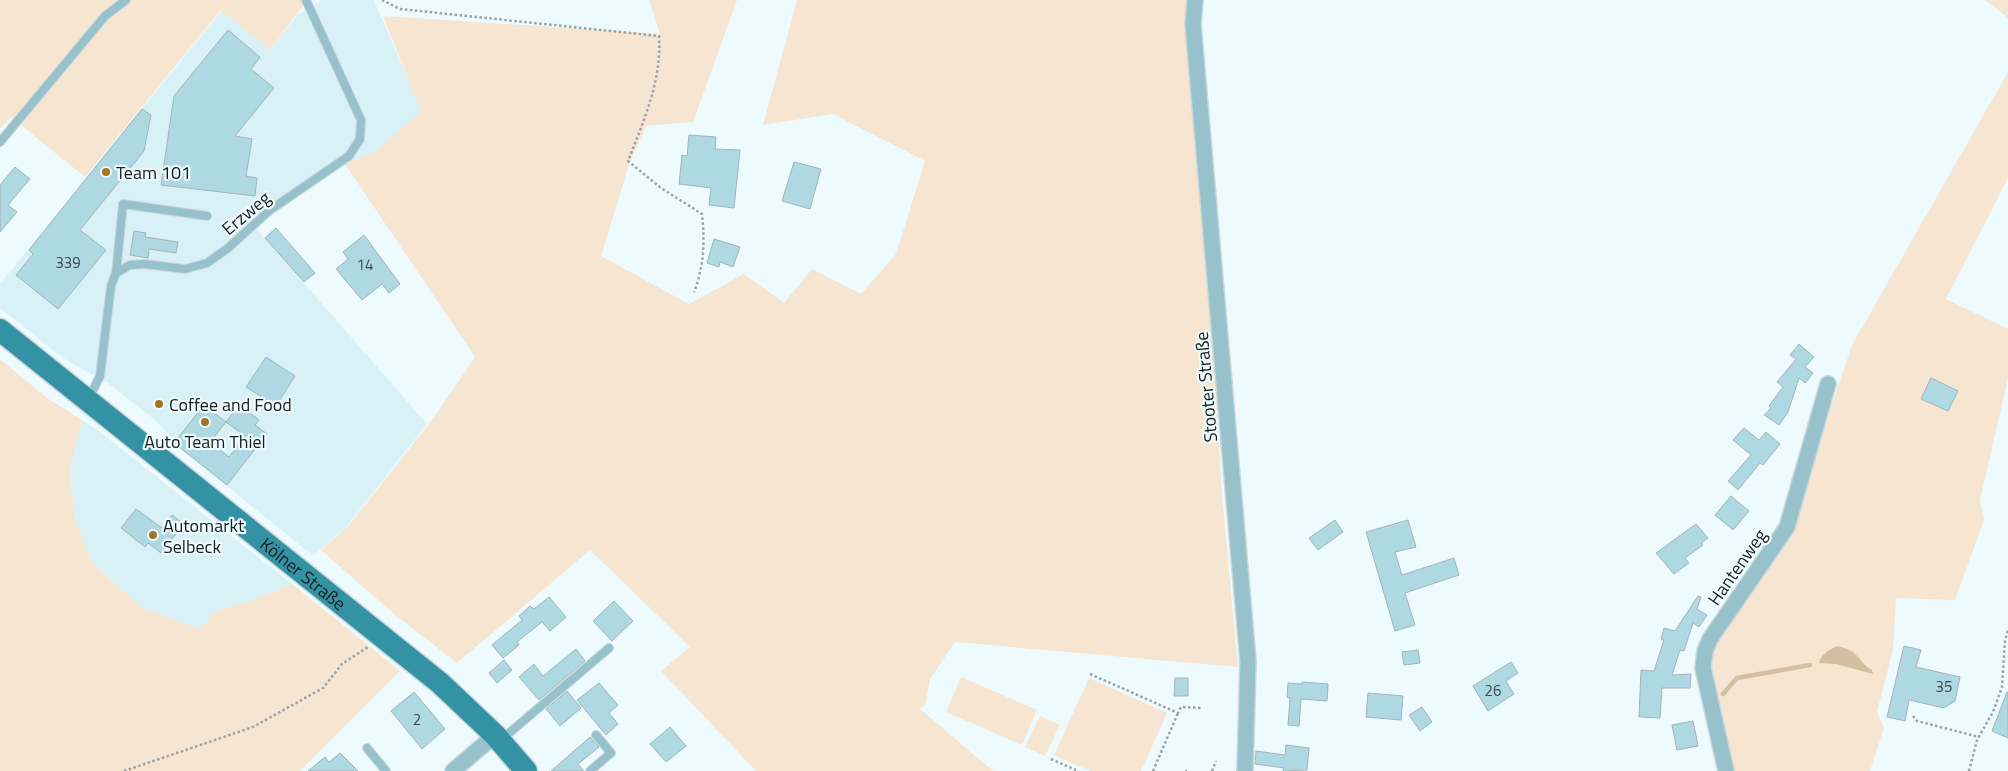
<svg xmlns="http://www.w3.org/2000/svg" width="2008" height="771" viewBox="0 0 2008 771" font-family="'Titillium Web',sans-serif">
<rect width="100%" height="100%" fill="#eefbfe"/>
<!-- built -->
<path fill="#d8f1f7" d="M322,0h52l48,112 -46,39 -31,13 -91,62 173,198 -79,101 -35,31 -139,-113 -14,-19 -52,-41 -45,-25 -63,-50v-24l222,-274 48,40 28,-36z
M82,420l14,9 196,155 -44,18 -33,9 -15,18 -58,-21 -50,-45 -17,-44 -5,-49z"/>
<!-- green -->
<path fill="#f5e5d1" d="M0,0h307l-37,50 -49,-40 -136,167 -74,-60 -11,12z
M649,0h88l-44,122 -47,4 -17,39 -28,91 88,48 55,-30 40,29 28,-34 49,25 35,-40 29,-93 -92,-47 -70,11 34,-125h403l21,484 17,183 -283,-25 -25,37 -5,27 -6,2 74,63h-237l-95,-100 29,-24 -100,-97 -133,113 -63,-49 -73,-64 28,-25 86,-109 40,-59 -130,-193 31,-13 45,-39 -38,-96 277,18z
M1985,0h23v18z
M2008,72v106l-62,121 62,30v49l-28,122 4,20 -29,80 -59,-2 -3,51 -16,63 7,16 -14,43h-138c-7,-33 -27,-92 -20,-124l75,-109 65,-193z
M0,359l47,39 35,22 -12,50 5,49 17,44 50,45 58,21 15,-18 33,-9 44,-18 108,87 -100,100h-300z
M961,677l76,33 -15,35 -76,-33z
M1089,678l78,35 -26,58h-51l-36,-16z
M1040,716l20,9 -15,31 -20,-9z"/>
<!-- water -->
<path fill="#d5bfa2" d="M1838,646c24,6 20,17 34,24l1,4 -37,-10 -17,-1c1,-8 11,-14 19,-17z"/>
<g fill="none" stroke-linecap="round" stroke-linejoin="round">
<!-- stream -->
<path stroke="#d5bfa2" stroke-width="4.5" d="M1723,694l14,-16 73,-13"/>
</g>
<!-- building -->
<path fill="#aed9e3" stroke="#a5b4b8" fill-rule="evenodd" d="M228,30l32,27 -9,12 23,19 -39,48 17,3 -6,37 11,2 -2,18 -94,-11 13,-89z
M142,109l9,6 -7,36 -64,79 26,20 -48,59 -42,-34 17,-21 -4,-4z
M689,135l27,2 -1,12 25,1 -6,58 -25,-3 2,-17 -32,-4 3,-29 5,1z
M794,162l27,7 -11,40 -28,-8z
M15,167l15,12 -22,26 9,7 -17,20v-47z
M276,228l39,45 -11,9 -39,-44z
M134,231l12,2 -1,4 33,5 -2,11 -27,-4 -1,9 -18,-3z
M364,235l36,49 -11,9 -7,-9 -20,16 -26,-31 12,-10 -5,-7z
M714,239l26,8 -7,20 -13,-5 -1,5 -12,-4z
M1799,344l15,13 -9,10 8,6 -8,10 -6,-5 -11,34 -9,13 -15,-10 7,-7 -2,-2 14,-19 -6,-5 19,-23 -6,-4z
M266,357l29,19 -19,30 -30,-19z
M1931,378l27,13 -10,20 -27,-12z
M204,405l22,17 13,-17 20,15 -4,5 12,9 -40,51 -53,-42zM226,422l19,14 -16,21 -19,-15z
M1744,428l15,12 7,-8 14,12 -17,21 -3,-2 -22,27 -10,-9 23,-26 -18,-15z
M1731,496l18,15 -16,19 -18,-15z
M136,509l26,19 10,-13 12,9 -23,29 -13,-10 -3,4 -24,-19z
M1335,520l8,12 -25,18 -9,-12z
M1408,520l8,27 -21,5 7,23 52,-17 5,17 -54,18 10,32 -20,6 -29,-99z
M1696,524l12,14 -7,5 2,2 -18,13 4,5 -15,11 -18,-21z
M1698,596l3,1 -4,12 10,6 -8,12 -6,-4 -9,28 -4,-1 -8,25 19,-1 -1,14h-28l-2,30 -21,-1 2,-47 13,1 10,-31 -3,-1 3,-11 11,3z
M549,597l17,20 -16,14 -8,-9 -25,20 2,3 -16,13 -11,-13 30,-25 -3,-4 11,-10 4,3z
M614,601l19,20 -21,20 -19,-20z
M1904,646l17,4 -5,17 44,10 -5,24 -11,7 -35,-8 -4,21 -18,-4z
M576,649l9,12 -46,39 -20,-23 15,-13 9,12z
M1418,650l2,13 -16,2 -2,-13z
M504,660l8,10 -15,13 -8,-10z
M1511,662l7,11 -12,8 8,13 -26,17 -15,-25z
M1175,678h13v18h-14z
M1302,682l26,2 -1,17 -26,-2 -2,27 -11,-1 2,-27 -3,-1 1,-14 14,1z
M599,683l19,22 -9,8 9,11 -12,11 -29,-35z
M567,691l14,17 -21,18 -14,-17z
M414,692l31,37 -23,20 -31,-38z
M2007,692h1v46l-16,-7z
M1368,693l35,3 -2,24 -35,-3z
M1422,707l10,15 -12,9 -11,-16z
M1693,721l5,25 -21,4 -5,-25z
M670,727l16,19 -20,16 -16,-18z
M590,737l9,10 -21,17 6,7h-33z
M1286,745l23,3 -2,22 -24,1 1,-3 -29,-4 1,-13 29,4z
M340,753l18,18h-50l17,-14 4,5z"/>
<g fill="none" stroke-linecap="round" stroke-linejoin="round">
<defs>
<path id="lane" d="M0,142l105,-126 21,-16
M116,273l14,-8 15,-1 40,5 22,-6 21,-15 42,-38 79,-54 11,-17 1,-19 -55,-120
M89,398l11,-22 11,-90 5,-13 7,-69 84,12
M501,740l108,-92
M367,748l19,23
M590,771l21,-18 -15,-18"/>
<path id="street" d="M1195,0l-2,24 55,637 -3,110
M453,771l42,-36
M1726,771l-23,-103 2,-17 5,-12 77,-112 41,-143"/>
<g id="primary">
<path id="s1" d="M0,330l440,353 55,52 31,36"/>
</g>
</defs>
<!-- lane casing -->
<use href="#lane" stroke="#ccd7da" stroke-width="10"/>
<!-- street casing -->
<use href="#street" stroke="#ccd7da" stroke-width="18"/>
<!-- primary casing -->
<use href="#primary" stroke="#ccd7da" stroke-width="25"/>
<!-- path -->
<path stroke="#99a3a6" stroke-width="2.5" stroke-dasharray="2.5 2.5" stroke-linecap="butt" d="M382,0l18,9 259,27c3,44 -15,84 -31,125l33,27 41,26c3,27 2,53 -8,78
M1090,674l88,39 3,-6 20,1
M1913,716l4,5 62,16
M1051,759l27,12
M124,771l129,-44 70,-39 19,-24 26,-17
M1153,771l25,-58
M1185,771h2
M1212,771l4,-10
M1969,771l8,-31 16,-28 9,-25 3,-46 3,-12"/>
<!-- lane -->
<use href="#lane" stroke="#97c2cc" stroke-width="8"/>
<!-- street -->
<use href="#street" stroke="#97c2cc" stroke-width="15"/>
<!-- primary -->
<use href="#primary" stroke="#3492a5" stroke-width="22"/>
</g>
<!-- markers -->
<g fill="#a47328" stroke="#eefbfe" stroke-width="2">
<circle cx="106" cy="172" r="5"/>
<circle cx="159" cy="404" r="5"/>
<circle cx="205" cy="422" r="5"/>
<circle cx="153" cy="535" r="5"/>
</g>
<g text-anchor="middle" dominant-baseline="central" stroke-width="4.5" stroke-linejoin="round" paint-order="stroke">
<!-- number labels -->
<g font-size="15" fill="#3d4b4f">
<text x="68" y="262">339</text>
<text x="365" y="264">14</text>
<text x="1944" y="686">35</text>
<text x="1493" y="690">26</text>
<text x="417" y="719">2</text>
</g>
<!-- poi labels -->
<g font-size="18" fill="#171c1e" stroke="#eefbfe" text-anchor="start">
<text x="116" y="172">Team 101</text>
<text x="169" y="404">Coffee and Food</text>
<text x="205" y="441" text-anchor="middle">Auto Team Thiel</text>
<text x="163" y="525">Automarkt<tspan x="163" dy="21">Selbeck</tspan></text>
</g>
<!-- street labels -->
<g font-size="18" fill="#171c1e" stroke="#eefbfe">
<text transform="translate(246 213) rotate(-40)">Erzweg</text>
<text transform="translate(1206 387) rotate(-95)">Stooter Straße</text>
<text transform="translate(1737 567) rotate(-55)">Hantenweg</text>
<text stroke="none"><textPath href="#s1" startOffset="389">Kölner Straße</textPath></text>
</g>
</g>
</svg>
